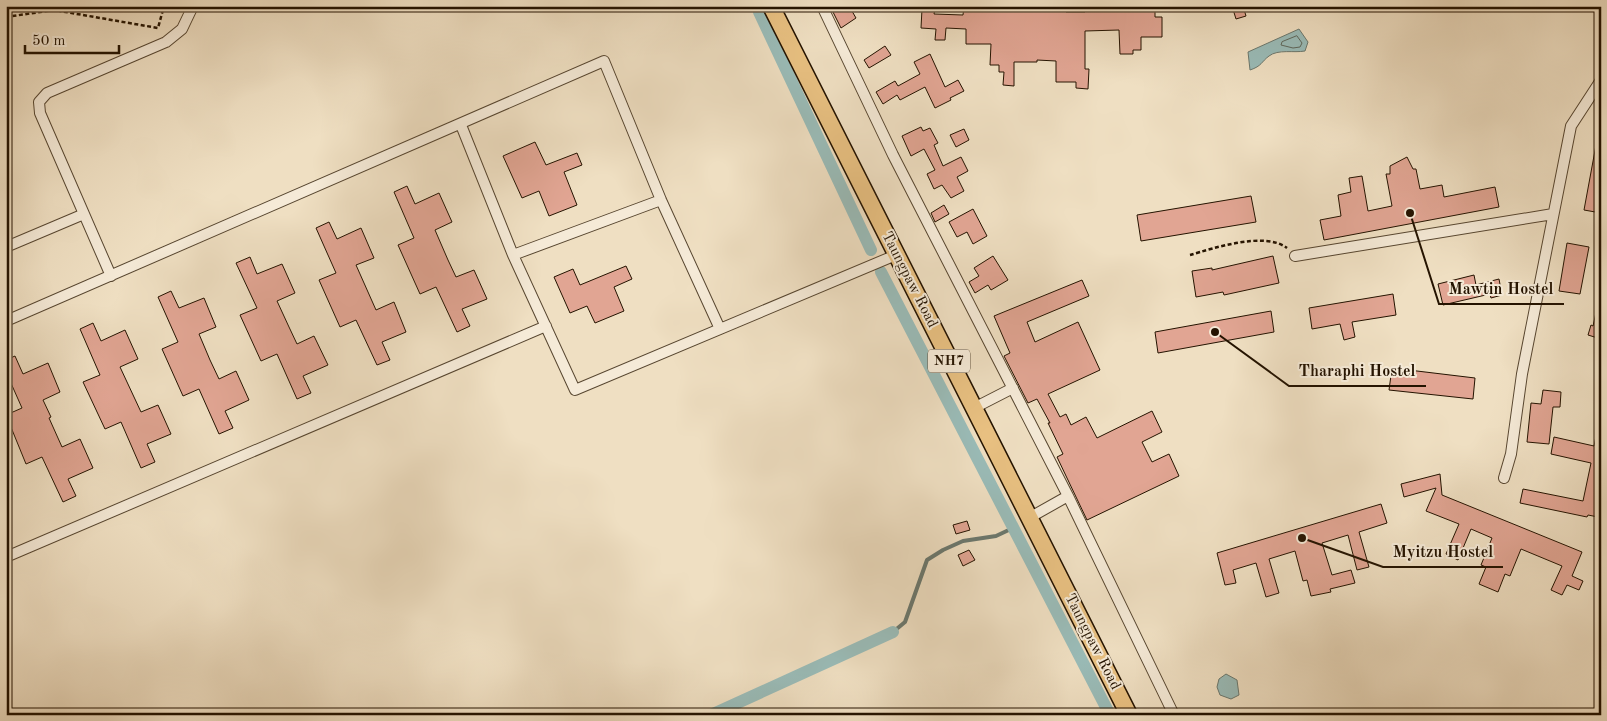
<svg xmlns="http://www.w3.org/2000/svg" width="1607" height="721" viewBox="0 0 1607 721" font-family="'Old Standard TT',serif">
<rect width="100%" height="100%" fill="#efdfc2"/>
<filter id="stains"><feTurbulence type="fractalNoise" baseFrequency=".004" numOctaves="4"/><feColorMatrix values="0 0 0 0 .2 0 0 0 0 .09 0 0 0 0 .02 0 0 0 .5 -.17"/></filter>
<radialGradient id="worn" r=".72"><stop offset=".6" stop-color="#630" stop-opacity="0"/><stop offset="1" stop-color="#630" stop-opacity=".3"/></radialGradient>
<!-- water -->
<path fill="#9abcb8" stroke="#6b786e" d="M1299,29l9,13 -3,9c-11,2 -27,-2 -36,5 -8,6 -7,10 -19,14l-2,-18z
M1226,674l11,6 2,15 -8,4 -11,-4 -3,-8 2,-8z"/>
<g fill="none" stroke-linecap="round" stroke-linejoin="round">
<!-- shore -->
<path stroke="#5f685c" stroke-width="1" d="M1297,36l5,7 -2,4 -7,1 -12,-3 1,-3z"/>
<!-- stream -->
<path stroke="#6b786e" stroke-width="4" d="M893,632l12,-10 22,-62 16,-10 20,-9 33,-5 17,-8"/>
<!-- canal -->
<path stroke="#9abcb8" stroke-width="12" d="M759,12l112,238
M881,272l229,443
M711,715l182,-83"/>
</g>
<!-- building -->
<path fill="#e1a593" stroke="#241300" d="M830,6h19l7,12 -15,10z
M964,6h102v6h19v-6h70v11h7v20h-21v13h-8v4h-13l-1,-24 -34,1v38h4l-1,20 -12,-1v-6h-20v-21l-19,-1v2h-23v24l-11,-1 1,-13h-5v-7h-9l1,-21h-25v-15l-20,-1 -1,12h-10l1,-11 -15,-1 1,-19h13l-1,5 29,1z
M1232,6h11l3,10 -10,3z
M885,46l6,9 -22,13 -5,-8z
M930,54l15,33 13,-7 6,11 -14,7 1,2 -16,8 -10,-21 -25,13 -3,-5 -14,9 -7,-12 19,-11 3,5 22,-12 -6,-12z
M921,127l2,4 7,-3 8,15 -4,2 9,21 18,-9 7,14 -11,6 7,14 -13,7 -9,-13 -8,4 -7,-15 8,-4 -11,-21 -13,7 -9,-20z
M964,129l5,11 -13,7 -6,-12z
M535,142l11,23 31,-12 5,12 -18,7 13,33 -28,11 -10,-25 -17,7 -19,-42z
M1596,145h5v68l-17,-3z
M1407,157l6,12h3l4,20 22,-4 2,12 51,-10 4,20 -175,33 -4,-20 21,-4 -3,-21 13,-3 -2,-14 13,-2 6,35 24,-5 -6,-32h4v-8z
M407,186l8,18 24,-11 13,29 -17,8 13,30 8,17 18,-7 13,29 -25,10 8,17 -13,6 -21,-45 -16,7 -22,-49 16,-7 -20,-46z
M1251,196l5,26 -115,19 -4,-26z
M944,205l5,9 -14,8 -4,-9z
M973,209l14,27 -14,8 -6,-12 -10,5 -8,-15z
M329,222l8,17 24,-11 13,30 -18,7 20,45 18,-8 12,30 -24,10 8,18 -13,5 -21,-45 -16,7 -21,-47 17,-7 -20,-45z
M1567,243l22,4 -9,47 -21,-3z
M993,256l15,24 -17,10 -3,-5 -13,8 -6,-11 10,-6 -5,-8z
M1273,256l6,27 -55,12 -1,-3 -27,5 -4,-26 20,-3v2z
M250,257l7,17 25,-10 13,29 -18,8 12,26 8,17 17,-8 14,29 -25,11 8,17 -14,6 -20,-45 -16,7 -21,-46 17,-7 -21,-45z
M626,266l6,13 -18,8 10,24 -29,12 -8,-17 -17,7 -16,-36 19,-8 7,16z
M1474,275l2,10 23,-6 3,16 -11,3 -1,-4 -47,11 -5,-21z
M1082,280l7,16 -62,26 8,20 43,-20 22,48 -52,24 12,23 6,-3 5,11 15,-8 11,21 55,-27 10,21 -20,10 10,20 17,-8 10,22 -92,44 -30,-63 6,-3 -15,-31h2l-13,-24 -9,4 -24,-47 6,-3 -16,-37z
M171,291l8,17 25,-10 12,29 -17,7 11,26 9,19 17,-8 13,29 -24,11 8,17 -14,6 -20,-45 -16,7 -21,-47 16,-7 -20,-45z
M1393,294l3,21 -44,7 3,15 -11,3 -4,-16 -28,5 -3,-21z
M1597,308h4v31l-13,-4 3,-10 2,1z
M1271,311l3,21 -116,21 -3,-21z
M93,323l8,18 24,-11 13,29 -18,8 21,45 17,-7 13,29 -24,10 8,18 -14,6 -20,-46 -16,7 -22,-47 17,-7 -20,-46z
M15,356l8,18 25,-11 12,29 -17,8 8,17 -2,1 13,29 18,-8 13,29 -25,11 8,17 -13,6 -21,-45 -16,7 -20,-49 16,-7 -16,-36v-12z
M1392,368l83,10 -2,21 -84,-9z
M1543,390l18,2 -1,15h-7l-4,37 -22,-2 4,-39 10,1z
M1596,436l5,1v64l-3,16 -10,-2 -1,2 -67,-14 3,-14 60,12 8,-38 -40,-9 3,-17 40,9z
M1440,474l2,21 140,57 -10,24 11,5 -4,9 -12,-5 -5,10 -11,-5 11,-24 -41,-17 -11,27 -5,-2 -7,18 -19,-8 7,-17 -5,-2 11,-27 -21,-9 -13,31 -12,-6 13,-30 -33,-13 10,-23 -32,9 -3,-13z
M1381,504l6,19 -28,9 10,35 -12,3 -9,-35 -26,8 10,32 19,-5 4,13 -25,6 1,3 -20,4 -4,-16 -4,1 -8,-30 -26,8 10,34 -13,4 -10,-34 -23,7 3,13 -11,2 -8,-32z
M967,521l3,9 -14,4 -3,-9z
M969,550l6,10 -12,6 -5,-11z"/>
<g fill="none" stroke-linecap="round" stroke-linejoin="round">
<defs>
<path id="minor" d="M822,6l71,149 175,341 106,219
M461,125l52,130 62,135 321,-135
M6,247l78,-33
M513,255l148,-55
M1295,256l258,-42
M111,276l-71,-163 -1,-11 8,-9 119,-51 16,-13 11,-23
M6,321l598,-260 57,139 59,129
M974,408l39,-20
M1504,478l7,-24 11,-80 49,-248 30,-46
M1029,518l39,-22
M6,557l540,-231"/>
<path id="trunk" d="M771,6l358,709"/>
</defs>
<!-- minor casing -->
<use href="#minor" stroke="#574630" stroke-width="12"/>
<!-- trunk casing -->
<use href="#trunk" stroke="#241300" stroke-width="19"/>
<!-- path -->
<path stroke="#241300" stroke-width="2.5" stroke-dasharray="4 2.5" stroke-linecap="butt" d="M6,17l48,-7 104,18 6,-22
M1190,255c24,-7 75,-24 97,-7"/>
<!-- minor -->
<use href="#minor" stroke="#f5ead7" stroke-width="10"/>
<!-- trunk -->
<use href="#trunk" stroke="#e8c081" stroke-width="16"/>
</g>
<g text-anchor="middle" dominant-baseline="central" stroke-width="4" stroke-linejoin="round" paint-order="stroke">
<!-- shield labels -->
<rect fill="#f5ead7" stroke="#635440" stroke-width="1" x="928" y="349.5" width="42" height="23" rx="4"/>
<g font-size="14" font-weight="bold" fill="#241300">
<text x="949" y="361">NH7</text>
</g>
<!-- street labels -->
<g font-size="15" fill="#241300" stroke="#f5ead7">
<text transform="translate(909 280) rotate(63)">Taungpaw Road</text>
<text transform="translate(1092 642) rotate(63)">Taungpaw Road</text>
</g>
</g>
<!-- callouts -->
<path fill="none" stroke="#241300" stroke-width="2" d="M1410 213L1439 304H1564M1215 332L1289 386H1426M1302 538L1383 567H1503"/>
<g fill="#241300" stroke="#f5ead7" stroke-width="2">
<circle cx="1410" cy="213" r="5"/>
<circle cx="1215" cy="332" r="5"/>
<circle cx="1302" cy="538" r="5"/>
</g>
<g font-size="16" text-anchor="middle" font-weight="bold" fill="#241300" stroke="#f5ead7" stroke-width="4" stroke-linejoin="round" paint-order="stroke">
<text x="1501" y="294">Mawtin Hostel</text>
<text x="1357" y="376">Tharaphi Hostel</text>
<text x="1443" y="557">Myitzu Hostel</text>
</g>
<!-- margin -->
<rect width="1607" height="721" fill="none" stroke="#efdfc2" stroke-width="25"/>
<rect x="8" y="8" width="1592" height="706" fill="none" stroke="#241300" stroke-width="2.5"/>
<rect x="12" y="12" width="1582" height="696" fill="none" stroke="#241300"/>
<!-- scale -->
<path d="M25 45v8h94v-8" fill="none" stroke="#241300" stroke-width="2.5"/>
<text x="32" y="45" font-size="15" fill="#241300" stroke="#f5ead7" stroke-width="4" paint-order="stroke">50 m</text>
<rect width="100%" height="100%" filter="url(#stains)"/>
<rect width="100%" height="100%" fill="url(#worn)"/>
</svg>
